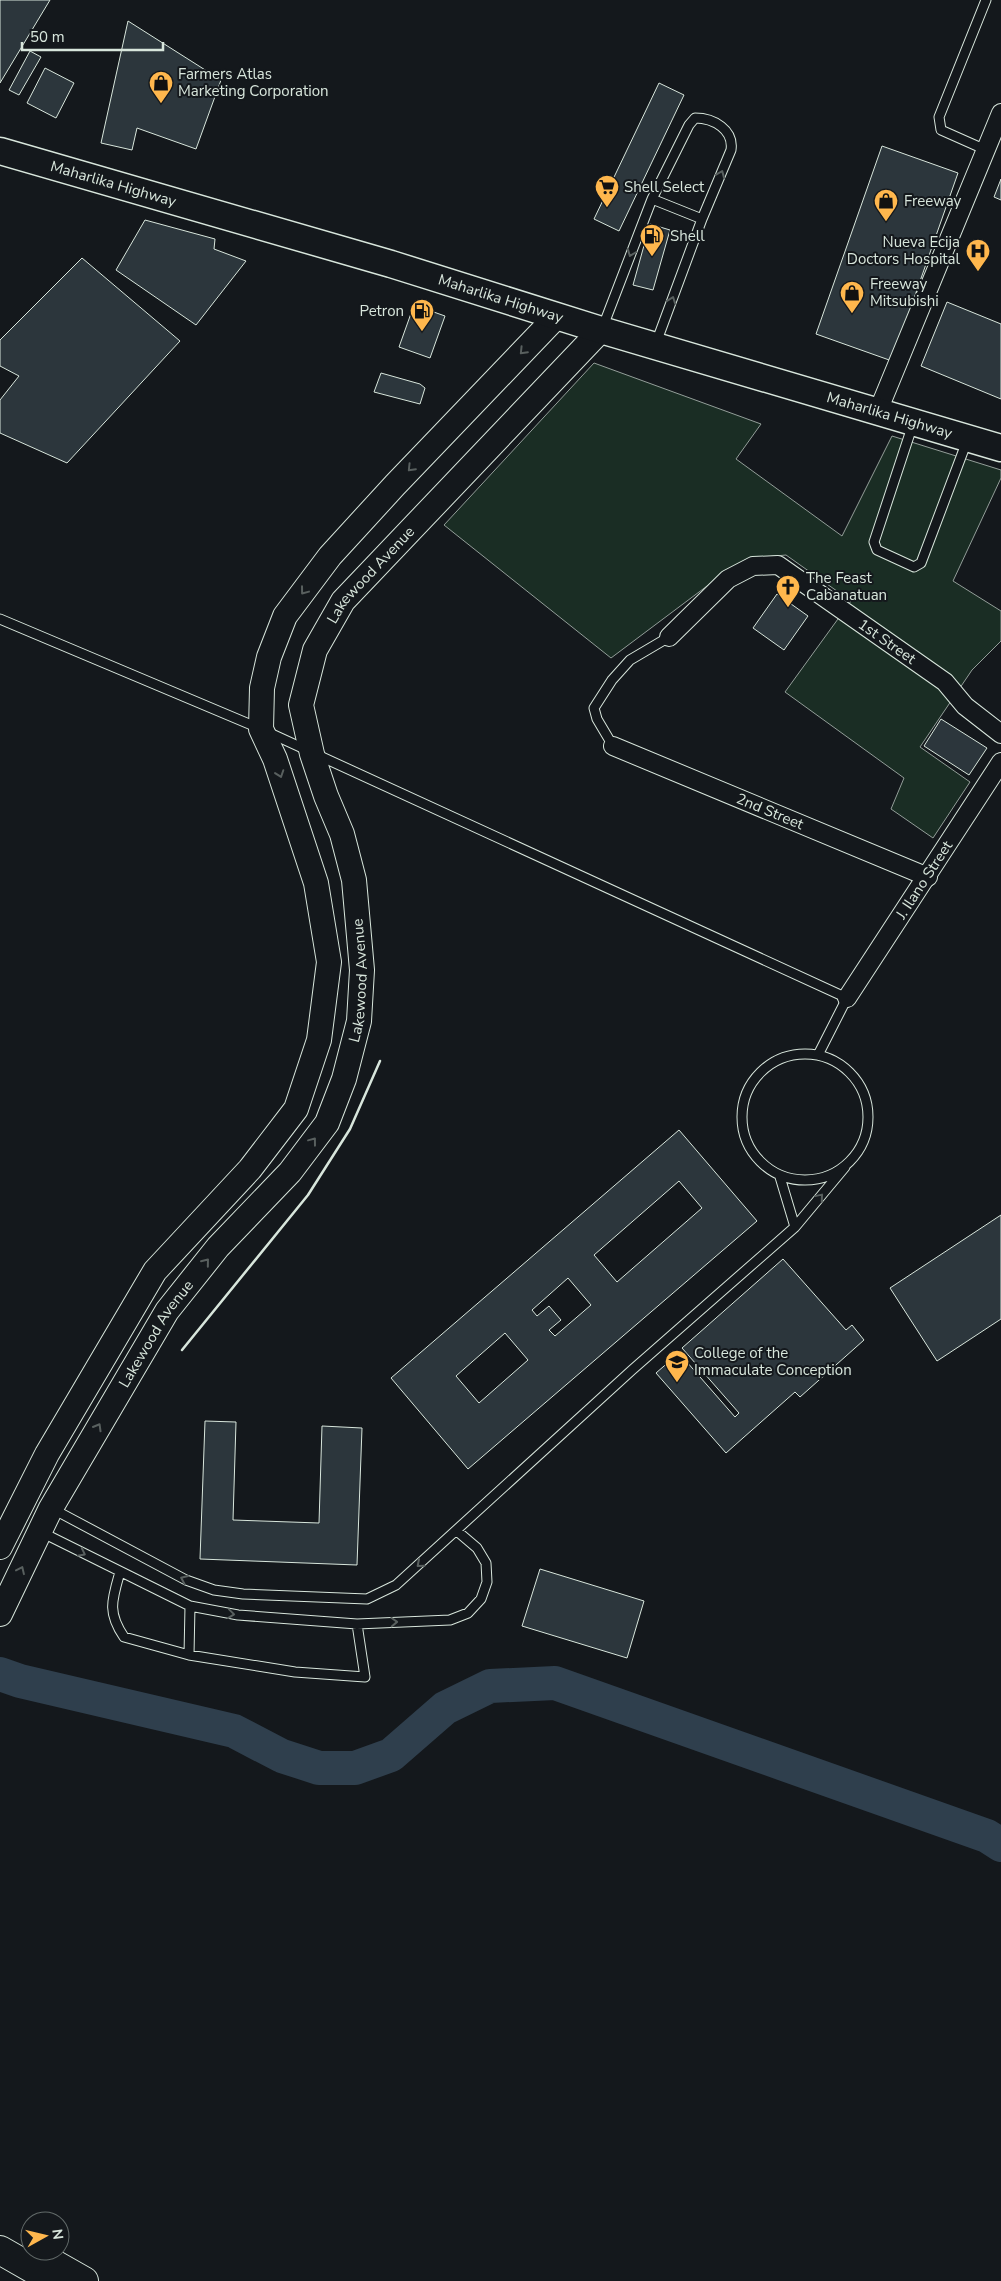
<svg xmlns="http://www.w3.org/2000/svg" width="1001" height="2281" viewBox="0 0 1001 2281" font-family="'Nunito Sans',sans-serif">
<rect width="100%" height="100%" fill="#14181c"/>
<!-- green -->
<path fill="#1a2d24" stroke="#939e99" d="M594,363l167,61 -25,35 106,77 50,-100 109,34v8l-48,103 48,30v30l-29,29 -52,77 50,35 -37,56 -42,-29 13,-31 -119,-86 66,-91 -65,-46 -32,3 -31,16 -112,84 -167,-133z"/>
<g fill="none" stroke-linecap="round" stroke-linejoin="round">
<!-- river -->
<path stroke="#2f3f4d" stroke-width="34" d="M0,1674l20,7 214,50 48,25 37,12h36l36,-13 54,-47 45,-22 65,-3 432,153 14,9"/>
</g>
<!-- building -->
<path fill="#2c363c" stroke="#d8e6dc" fill-rule="evenodd" d="M0,0h50l-50,83z
M128,21l93,59 -25,69 -59,-21 -5,22 -31,-7z
M30,51l11,6 -22,38 -10,-5z
M45,68l29,15 -18,35 -29,-15z
M659,83l25,12 -65,136 -25,-12z
M882,146l76,27 -66,188 -76,-27z
M1001,179v21l-7,-3z
M145,220l70,19 -1,10 32,12 -50,64 -80,-55z
M650,224l20,6 -17,60 -20,-5z
M82,258l98,83 -113,122 -67,-30v-33l19,-24 -19,-10v-26z
M947,302l54,22v75l-80,-33z
M414,305l31,11 -15,42 -31,-11z
M381,373l39,11 5,4 -5,16 -46,-12z
M777,594l31,22 -24,34 -31,-22z
M941,719l46,29 -18,27 -45,-29z
M679,1130l78,91 -289,248 -77,-91zM679,1181l23,27 -85,74 -23,-27zM568,1278l23,27 -36,31 -6,-6 12,-10 -12,-14 -12,10 -5,-6zM505,1333l23,27 -49,43 -23,-27z
M1001,1215v104l-64,42 -47,-73z
M783,1259l63,71 6,-5 12,15 -64,57 -5,-5 -69,61 -70,-80 23,-20 56,64 4,-4 -57,-65z
M205,1421l31,1 -3,98 86,3 3,-97 40,2 -5,137 -157,-6z
M540,1569l104,32 -17,57 -105,-32z"/>
<g fill="none" stroke-linecap="round" stroke-linejoin="round">
<defs>
<path id="lane" d="M986,150l-45,-20 -2,-13 47,-117
M652,199l37,-74 6,-7c19,0 39,12 36,32l-29,69
M602,329l50,-130 50,20 -46,124
M913,424l-39,118 3,8 37,17 7,-4 46,-122
M0,619l261,110 586,269 -29,57
M613,746l-16,-27 -3,-11 18,-28 18,-20 39,-23
M742 1117a63 63 0 1 1 126 0a63 63 0 1 1-126 0Z
M780,1177l15,50
M51,1508l135,72 28,10 29,4 124,5 29,-14 236,-215 163,-143 50,-60
M41,1532l149,74 48,9 119,9 93,-4 18,-7 13,-14 6,-17 -1,-19 -9,-15 -20,-17
M120,1572c-8,28 -13,40 4,65l65,18 106,17 70,5 -8,-53
M189,1655l1,-49"/>
<g id="street">
<path d="M878,411l123,-298"/>
<path id="s1" d="M669,637l59,-58 25,-13 25,-1 167,117 20,24 36,28"/>
<path id="s2" d="M613,746l315,131"/>
<path id="s3" d="M847,998l154,-236"/>
</g>
<g id="secondary">
<path d="M0,1547l47,-93 108,-183 95,-102 46,-60 23,-69 10,-78 -13,-79 -41,-124 -14,-30 1,-41 7,-31 16,-41 45,-60 65,-71 162,-169"/>
<path id="s4" d="M0,1614l51,-106 116,-197 51,-64 72,-75 37,-49 17,-44 15,-58 3,-51 -8,-90 -12,-46 -16,-38 -14,-42 -11,-49 14,-55 28,-49 258,-271"/>
</g>
<g id="primary">
<path id="s5" d="M0,151l391,113 210,66 400,118"/>
</g>
<path id="highway" d="M0,2250l54,31
M40,2256l44,25"/>
</defs>
<!-- lane casing -->
<use href="#lane" stroke="#d8e6dc" stroke-width="11"/>
<!-- street casing -->
<use href="#street" stroke="#d8e6dc" stroke-width="20"/>
<!-- secondary casing -->
<use href="#secondary" stroke="#d8e6dc" stroke-width="26"/>
<!-- primary casing -->
<use href="#primary" stroke="#d8e6dc" stroke-width="29"/>
<!-- highway casing -->
<use href="#highway" stroke="#d8e6dc" stroke-width="30"/>
<!-- lane -->
<use href="#lane" stroke="#14181c" stroke-width="9"/>
<!-- street -->
<use href="#street" stroke="#14181c" stroke-width="18"/>
<!-- secondary -->
<use href="#secondary" stroke="#14181c" stroke-width="24"/>
<!-- primary -->
<use href="#primary" stroke="#14181c" stroke-width="26"/>
<!-- highway -->
<use href="#highway" stroke="#14181c" stroke-width="28"/>
<!-- wall -->
<path stroke="#d8e6dc" stroke-width="2.5" d="M182,1350l126,-155 42,-66 30,-68"/>
</g>
<!-- one-way arrows -->
<defs><path id="oneway-chevron" d="M-2-3.5L2.5 0L-2 3.5" fill="none" stroke-width="1.6" stroke-linecap="round" stroke-linejoin="round" transform="scale(1.25)"/></defs>
<g stroke="#59605f">
<use href="#oneway-chevron" transform="translate(721 174) rotate(-67)"/>
<use href="#oneway-chevron" transform="translate(631 253) rotate(111)"/>
<use href="#oneway-chevron" transform="translate(672 300) rotate(-70)"/>
<use href="#oneway-chevron" transform="translate(523 351) rotate(134)"/>
<use href="#oneway-chevron" transform="translate(411 468) rotate(134)"/>
<use href="#oneway-chevron" transform="translate(304 591) rotate(127)"/>
<use href="#oneway-chevron" transform="translate(280 774) rotate(71)"/>
<use href="#oneway-chevron" transform="translate(313 1141) rotate(-53)"/>
<use href="#oneway-chevron" transform="translate(820 1197) rotate(-50)"/>
<use href="#oneway-chevron" transform="translate(206 1262) rotate(-51)"/>
<use href="#oneway-chevron" transform="translate(98 1427) rotate(-60)"/>
<use href="#oneway-chevron" transform="translate(82 1553) rotate(27)"/>
<use href="#oneway-chevron" transform="translate(420 1564) rotate(139)"/>
<use href="#oneway-chevron" transform="translate(21 1570) rotate(-65)"/>
<use href="#oneway-chevron" transform="translate(184 1579) rotate(-156)"/>
<use href="#oneway-chevron" transform="translate(231 1614) rotate(7)"/>
<use href="#oneway-chevron" transform="translate(394 1622) rotate(-2)"/>
</g>
<!-- icons -->
<defs>
<symbol id="shop-pin" viewBox="-11 -11 22 30"><path d="M0 17L-7.5 6A9.5 9.5 0 1 1 7.5 6Z" fill="#ffb74d" stroke="#14181c"/><path d="M-5-2.5h2.3a2.7 3.5 0 0 1 5.4 0H5L5.5 6h-11ZM-1.5-2.5h3a1.5 2.3 0 0 0-3 0Z" fill="#111"/></symbol>
<symbol id="supermarket-pin" viewBox="-11 -11 22 30"><path d="M0 17L-7.5 6A9.5 9.5 0 1 1 7.5 6Z" fill="#ffb74d" stroke="#14181c"/><path d="M-6-5.5h2.5l.6 2H6L4.5 2H-2.5L-4.4-4H-6ZM-1.5 3.2a1.3 1.3 0 1 0 .1 0ZM3 3.2a1.3 1.3 0 1 0 .1 0Z" fill="#111"/></symbol>
<symbol id="fuel-pin" viewBox="-11 -11 22 30"><path d="M0 17L-7.5 6A9.5 9.5 0 1 1 7.5 6Z" fill="#ffb74d" stroke="#14181c"/><path d="M-5.5-6h7V0h2V4h1.3V-2.5L3-4.5l.8-.8L6-3V5H2.5V1h-1V6h-7ZM-4.2-4.7v3.2H.2V-4.7Z" fill="#111"/></symbol>
<symbol id="hospital-pin" viewBox="-11 -11 22 30"><path d="M0 17L-7.5 6A9.5 9.5 0 1 1 7.5 6Z" fill="#ffb74d" stroke="#14181c"/><path d="M-5-5h3v3.5h4V-5h3V5h-3V1.5h-4V5h-3Z" fill="#111"/></symbol>
<symbol id="church-pin" viewBox="-11 -11 22 30"><path d="M0 17L-7.5 6A9.5 9.5 0 1 1 7.5 6Z" fill="#ffb74d" stroke="#14181c"/><path d="M-1.2-6h2.4v3.5h3.3v2.4h-3.3V6h-2.4V-.1h-3.3v-2.4h3.3Z" fill="#111"/></symbol>
<symbol id="university-pin" viewBox="-11 -11 22 30"><path d="M0 17L-7.5 6A9.5 9.5 0 1 1 7.5 6Z" fill="#ffb74d" stroke="#14181c"/><path d="M0-5L7-2L0 1L-7-2ZM-4 1L0 2.5L4 1V4Q0 6-4 4Z" fill="#111"/></symbol>
</defs>
<g fill-rule="evenodd">
<use href="#shop-pin" x="147" y="69" width="28" height="38"/>
<use href="#supermarket-pin" x="593" y="173" width="28" height="38"/>
<use href="#shop-pin" x="872" y="187" width="28" height="38"/>
<use href="#fuel-pin" x="638" y="222" width="28" height="38"/>
<use href="#hospital-pin" x="964" y="237" width="28" height="38"/>
<use href="#shop-pin" x="838" y="279" width="28" height="38"/>
<use href="#fuel-pin" x="408" y="297" width="28" height="38"/>
<use href="#church-pin" x="774" y="573" width="28" height="38"/>
<use href="#university-pin" x="663" y="1348" width="28" height="38"/>
</g>
<g text-anchor="middle" dominant-baseline="central" stroke-width="4" stroke-linejoin="round" paint-order="stroke">
<!-- poi labels -->
<g font-size="15" fill="#d8e6dc" stroke="#14181c" text-anchor="start">
<text x="178" y="74">Farmers Atlas<tspan x="178" dy="17">Marketing Corporation</tspan></text>
<text x="624" y="187">Shell Select</text>
<text x="904" y="201">Freeway</text>
<text x="670" y="236">Shell</text>
<text x="960" y="242" text-anchor="end">Nueva Ecija<tspan x="960" dy="17">Doctors Hospital</tspan></text>
<text x="870" y="284">Freeway<tspan x="870" dy="17">Mitsubishi</tspan></text>
<text x="404" y="311" text-anchor="end">Petron</text>
<text x="806" y="578">The Feast<tspan x="806" dy="17">Cabanatuan</tspan></text>
<text x="694" y="1353">College of the<tspan x="694" dy="17">Immaculate Conception</tspan></text>
</g>
<!-- street labels -->
<g font-size="15" fill="#d8e6dc" stroke="#14181c">
<text stroke="none"><textPath href="#s5" startOffset="118">Maharlika Highway</textPath></text>
<text stroke="none"><textPath href="#s5" startOffset="522">Maharlika Highway</textPath></text>
<text stroke="none"><textPath href="#s5" startOffset="928">Maharlika Highway</textPath></text>
<text stroke="none"><textPath href="#s4" startOffset="1176">Lakewood Avenue</textPath></text>
<text stroke="none"><textPath href="#s1" startOffset="269">1st Street</textPath></text>
<text stroke="none"><textPath href="#s2" startOffset="170">2nd Street</textPath></text>
<text stroke="none"><textPath href="#s3" startOffset="141">J. Ilano Street</textPath></text>
<text stroke="none"><textPath href="#s4" startOffset="741">Lakewood Avenue</textPath></text>
<text stroke="none"><textPath href="#s4" startOffset="321">Lakewood Avenue</textPath></text>
</g>
</g>
<!-- north arrow -->
<g transform="translate(45 2236) rotate(82)"><circle r="24" fill="#14181c" stroke="#626a69"/>
<path d="M0-4L9 19L0 12L-9 19Z" fill="#ffb74d"/>
<text y="-8" font-size="14" font-weight="bold" text-anchor="middle" fill="#d8e6dc">N</text>
</g>
<!-- scale -->
<path d="M22 42v8h141v-8" fill="none" stroke="#d8e6dc" stroke-width="2.5"/>
<text x="30" y="42" font-size="15" fill="#d8e6dc" stroke="#14181c" stroke-width="4" paint-order="stroke">50 m</text>
</svg>
